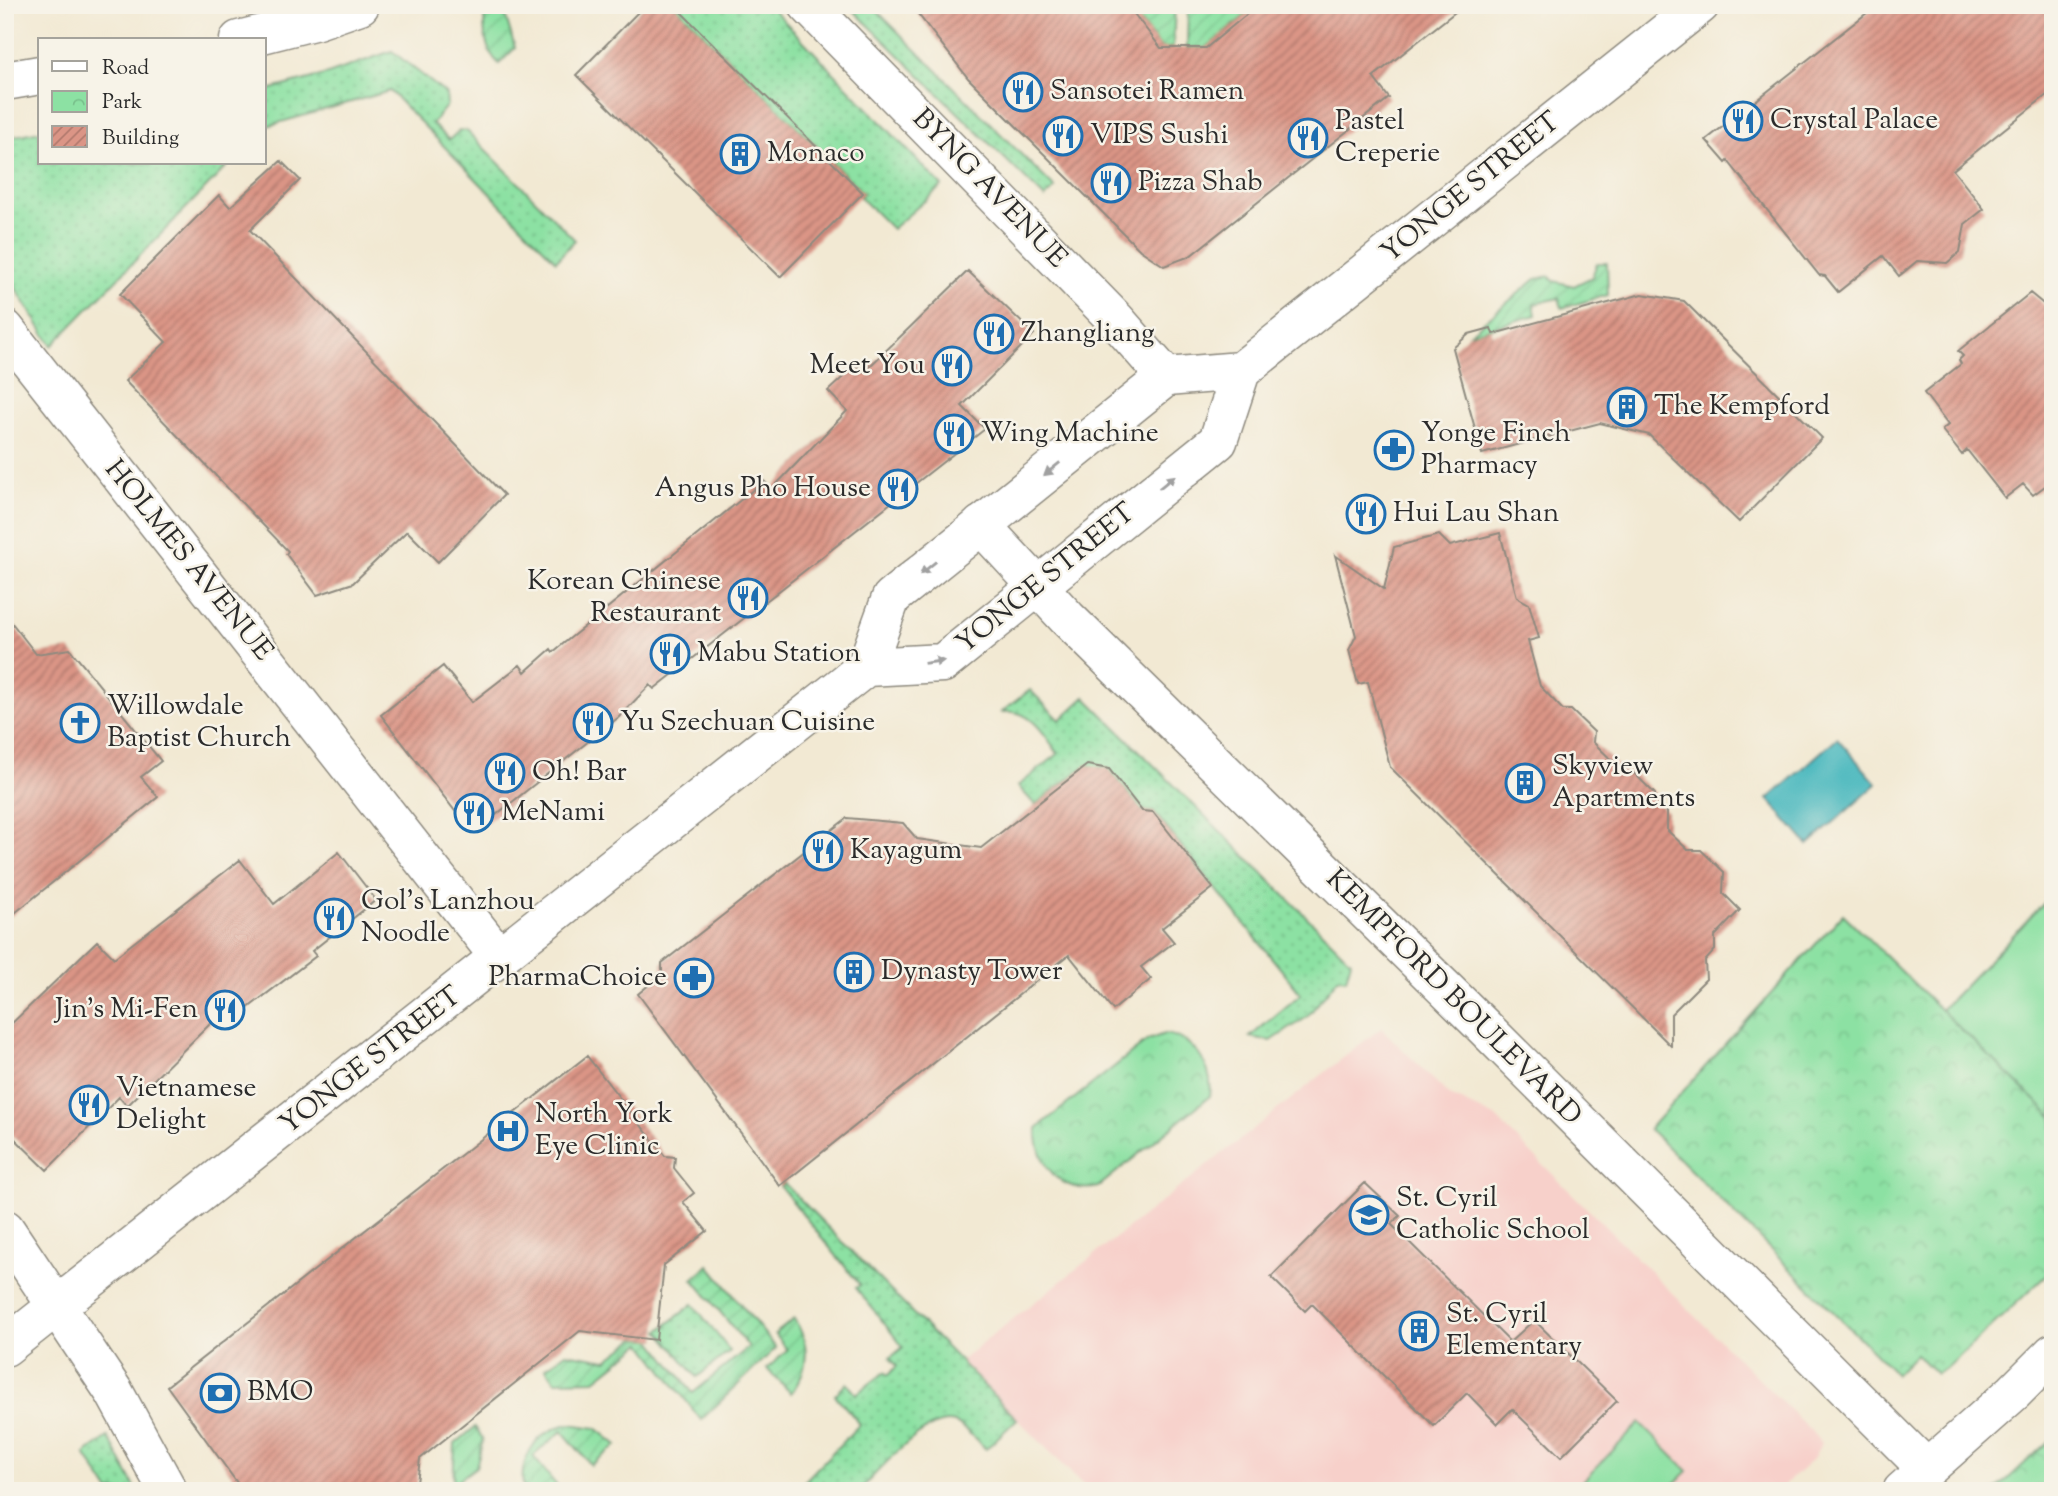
<svg xmlns="http://www.w3.org/2000/svg" width="2058" height="1496" viewBox="0 0 2058 1496" font-family="'Sorts Mill Goudy',serif">
<defs>
<pattern id="grass-dots" width="8" height="8" patternUnits="userSpaceOnUse" patternTransform="scale(1.75)"><rect width="8" height="8" fill="#8ce1a3"/><path d="M2 2h.1M6 6h.1" fill="none" stroke="#79c18c" stroke-width="1.8" stroke-linecap="round"/></pattern>
<pattern id="park-crowns" width="20" height="18" patternUnits="userSpaceOnUse" patternTransform="scale(1.75)"><rect width="20" height="18" fill="#8ce1a3"/><path d="M2 6a3 3 0 1 1 6 0M12 15a3 3 0 1 1 6 0" fill="none" stroke="#79c18c"/></pattern>
<pattern id="garden-furrows" width="10" height="10" patternUnits="userSpaceOnUse" patternTransform="scale(1.75)"><rect width="10" height="10" fill="#8ce1a3"/><path d="M-1 1l2-2M0 10L10 0M9 11l2-2" fill="none" stroke="#79c18c"/></pattern>
<pattern id="building-hatch" width="6" height="6" patternUnits="userSpaceOnUse" patternTransform="scale(1.75)"><rect width="6" height="6" fill="#db9586"/><path d="M-1 1l2-2M0 6l6-6M5 7l2-2" fill="none" stroke="#b27a6e"/></pattern>
</defs>
<rect width="100%" height="100%" fill="#f7f3e8"/>
<filter id="ink" filterUnits="userSpaceOnUse"><feTurbulence type="fractalNoise" baseFrequency=".0143" numOctaves="2"/><feDisplacementMap in="SourceGraphic" scale="14" xChannelSelector="R" yChannelSelector="G"/><feConvolveMatrix kernelMatrix="1 2 1 2 8 2 1 2 1" color-interpolation-filters="sRGB"/></filter>
<filter id="wash" filterUnits="userSpaceOnUse"><feTurbulence type="fractalNoise" baseFrequency=".00686" numOctaves="4" result="noise"/><feDisplacementMap in="SourceGraphic" scale="28" xChannelSelector="R" yChannelSelector="G"/><feGaussianBlur stdDeviation="1.57" result="paint"/><feColorMatrix in="noise" values="0 0 0 0 0 0 0 0 0 0 0 0 0 0 0 0 0 1.4 0 .05"/><feComposite in="paint" operator="in"/></filter>
<g filter="url(#wash)">
<rect width="100%" height="100%" fill="#f2e9d3"/>
<!-- built -->
<path fill="#f7d0ca" d="M1381,1028l69,68 45,21 316,314 10,12 -7,15 -36,33h-689l-129,-130z"/>
<!-- grass -->
<path fill="url(#grass-dots)" stroke="#5c8667" stroke-width="2" d="M674,5h95l173,181 -50,43 -32,-32 3,-4z
M848,5h23l184,183 -10,10z
M392,51l54,43 1,11 -15,19 17,16 11,-10 7,1 108,109 -19,21 -166,-170 -126,36v-36l64,-17z
M40,131v32h190l-178,183 -47,-75v-133z
M1030,690l30,30 25,-23 266,264 -5,18 -8,-1 -31,39 -36,24 -21,-4 51,-43 -147,-182 -12,-1 -33,-42 -23,-4 -51,40 -17,-19 40,-32c-13,-20 -30,-49 -58,-41z
M784,1183l233,236 -31,30c-9,-8 -19,-20 -29,-25 -28,-14 -80,49 -98,67h-64l65,-67 -25,-29 12,-12 9,11 29,-22 3,3 9,-9 -7,-8 13,-11 -47,-59 4,-3 -80,-99z
M693,1304l37,47 -33,26 -38,-46z
M108,1437l3,5 26,49h-28l-24,-37z"/>
<!-- park -->
<path fill="url(#park-crowns)" stroke="#5c8667" stroke-width="2" d="M2053,894v375l-105,98 -12,7 -20,-20 -20,20 -247,-245 194,-215 98,96z
M1164,1034c29,3 50,33 46,62l-112,91c-36,9 -63,-24 -61,-59l111,-88z
M2053,1437v54h-58z"/>
<!-- garden -->
<path fill="url(#garden-furrows)" stroke="#5c8667" stroke-width="2" d="M493,5l13,12 9,31 -16,16c-16,-16 -16,-35 -14,-58z
M1127,5l48,1 -2,42h-12z
M1226,5h32l-52,43h-19l1,-39z
M1597,263h10l1,32 -46,13 -3,-10 -25,6 2,11 -67,19 67,-55 13,-3 5,5 20,5 18,-9z
M709,1265l67,83 -75,72 -59,-77 -47,37 -40,1 -9,-13 20,-15 41,7 29,-22 15,1 42,54 56,-46 -56,-68z
M794,1319c18,26 15,50 -3,74l-24,-24 20,-19 -12,-16z
M569,1424l27,4 21,17 -26,20 -29,-34 -29,25 28,35h-37c-7,-33 13,-60 45,-67z
M475,1427l8,12 -7,28 -23,17 2,-40z"/>
<!-- pitch -->
<path fill="#8ce1a3" stroke="#5c8667" stroke-width="2" d="M2053,894v223l-112,-107z
M1640,1423l48,48 -21,20h-94z"/>
<!-- water -->
<path fill="#48b8be" stroke="#3a7274" stroke-width="2" d="M1837,738l40,46 -69,61 -40,-46z"/>
<g id="blocks">
<!-- building -->
<path fill="url(#building-hatch)" d="M645,5h29l189,188 -83,84 -204,-202z
M911,5h216l34,43h45l52,-43h206l-91,72 16,21 -199,158 -26,10 -24,-16 -172,-172z
M1877,5h176v85l-100,80 31,39 -19,15 -5,28 -13,11 -30,-2 -18,15 -16,-20 -45,36 -13,-16 -6,-1 -91,-114 -2,2 -20,-23z
M281,161l19,19 -50,50 254,265 -66,67 -31,-31 -54,52 -36,12 -31,-41 2,-3 -163,-170 41,-39 -46,-48 99,-99 11,12z
M968,271l66,63 -72,72 23,23 -331,260 -4,-4 -31,32 -137,109 -17,-2 -84,-109 62,-49 29,36 48,-37 5,7 26,-23 2,3 211,-171 8,8 75,-78 -19,-20 28,-26 8,7z
M2030,293l23,19v168l-20,15 -10,-11 -18,14 -38,-48 -5,5 -20,-25 6,-5 -24,-32 37,-29 -2,-4 4,-4 -5,-5z
M1642,294l42,7 138,137 -83,84 -90,-87 -49,-12 -118,31 -29,-106 16,-14 22,-6 2,6z
M1500,533l17,64 12,7 10,34 -11,3 12,45 23,24h8l23,22 -1,10 31,30 10,1 21,21v6l12,12v18l21,20h13l23,22 -1,21 17,17 -25,26v14l-10,11 1,18 -35,35v32l-281,-279 -22,-85 -10,2 -9,-34 7,-14 -21,-81 49,34 10,-42 45,-12 11,11z
M5,614l31,40 34,-5 91,112 -20,16 17,20 -153,124z
M1087,765l22,4 33,42 11,1 60,76 -51,40 12,14 -33,25 10,12 -38,31 -44,-55 -289,231 -142,-192 24,-20v-11l185,-145 56,5 14,16 64,9z
M339,852l37,48 -64,51 4,5 -94,72 -7,-9 -88,87 -8,-9 -72,73 -42,-41v-99l92,-89 17,17 126,-98 34,44z
M587,1056l78,100 10,1 -1,11 20,25 -11,9 24,29 -43,34 -8,75 -76,-9 -160,128 -4,32h-173l-76,-105z
M1365,1183l35,33 -9,8 119,118 24,-22 83,81 -56,56 -49,-48 -15,15 -30,-31 -33,33 -122,-122 -7,7 -34,-34z"/>
</g>
</g>
<g filter="url(#ink)">
<use href="#blocks" fill-opacity="0" stroke="#8e8a7f" stroke-width="2"/>
<g fill="none" stroke-linecap="round" stroke-linejoin="round">
<defs>
<path id="minor" d="M808,5l308,315 50,57
M239,40l78,-20 43,-15
M5,81l35,-6
M5,329l495,629
M981,525l86,93 416,408 444,443
M5,1229l109,163 54,99
M1902,1491l112,-99 39,-39"/>
<path id="major" d="M866,667l77,-4 275,-222 23,-70 459,-366
M5,1347l861,-680 25,-69 275,-221 75,-6"/>
</defs>
<!-- minor casing -->
<use href="#minor" stroke="#8e8a7f" stroke-width="41"/>
<!-- major casing -->
<use href="#major" stroke="#8e8a7f" stroke-width="41"/>
<!-- minor -->
<use href="#minor" stroke="#fff" stroke-width="38"/>
<!-- major -->
<use href="#major" stroke="#fff" stroke-width="38"/>
</g>
<!-- one-way arrows -->
<defs><path id="oneway-solid" d="M-6-.8H1V-3.2L6.5 0L1 3.2V.8H-6Z" transform="scale(1.75)"/></defs>
<g fill="#a0a0a0">
<use href="#oneway-solid" transform="translate(1052 469) rotate(141)"/>
<use href="#oneway-solid" transform="translate(1167 482) rotate(-39)"/>
<use href="#oneway-solid" transform="translate(928 568) rotate(141)"/>
<use href="#oneway-solid" transform="translate(934 662) rotate(-8)"/>
</g>
</g>
<!-- icons -->
<defs>
<symbol id="restaurant-ring" viewBox="-11 -11 22 22"><circle r="9.5" fill="#f7f3e8" stroke="#1f6fb2" stroke-width="1.5"/><path d="M-5-6h1v4h1v-4h1v4h1v-4h1v5L-1.5 .5V6h-2V.5L-5-1ZM5-6V6H3V1.5H1.5Q1.5-4 5-6Z" fill="#1f6fb2"/></symbol>
<symbol id="building-ring" viewBox="-11 -11 22 22"><circle r="9.5" fill="#f7f3e8" stroke="#1f6fb2" stroke-width="1.5"/><path d="M-4-6H4V6H1V3H-1V6H-4ZM-2.5-4.3h1.7v1.8h-1.7ZM.8-4.3h1.7v1.8H.8ZM-2.5-1h1.7V.8h-1.7ZM.8-1h1.7V.8H.8Z" fill="#1f6fb2"/></symbol>
<symbol id="pharmacy-ring" viewBox="-11 -11 22 22"><circle r="9.5" fill="#f7f3e8" stroke="#1f6fb2" stroke-width="1.5"/><path d="M-2-6h4v4h4v4h-4v4h-4v-4h-4v-4h4Z" fill="#1f6fb2"/></symbol>
<symbol id="church-ring" viewBox="-11 -11 22 22"><circle r="9.5" fill="#f7f3e8" stroke="#1f6fb2" stroke-width="1.5"/><path d="M-1.2-6h2.4v3.5h3.3v2.4h-3.3V6h-2.4V-.1h-3.3v-2.4h3.3Z" fill="#1f6fb2"/></symbol>
<symbol id="hospital-ring" viewBox="-11 -11 22 22"><circle r="9.5" fill="#f7f3e8" stroke="#1f6fb2" stroke-width="1.5"/><path d="M-5-5h3v3.5h4V-5h3V5h-3V1.5h-4V5h-3Z" fill="#1f6fb2"/></symbol>
<symbol id="school-ring" viewBox="-11 -11 22 22"><circle r="9.5" fill="#f7f3e8" stroke="#1f6fb2" stroke-width="1.5"/><path d="M0-5L7-2L0 1L-7-2ZM-4 1L0 2.5L4 1V4Q0 6-4 4Z" fill="#1f6fb2"/></symbol>
<symbol id="bank-ring" viewBox="-11 -11 22 22"><circle r="9.5" fill="#f7f3e8" stroke="#1f6fb2" stroke-width="1.5"/><path d="M-6-4H6V4H-6ZM0-2.3a2.3 2.3 0 1 0 0 4.6a2.3 2.3 0 1 0 0-4.6Z" fill="#1f6fb2"/></symbol>
</defs>
<g fill-rule="evenodd">
<use href="#restaurant-ring" x="1001" y="70" width="44" height="44"/>
<use href="#restaurant-ring" x="1721" y="99" width="44" height="44"/>
<use href="#restaurant-ring" x="1041" y="114" width="44" height="44"/>
<use href="#restaurant-ring" x="1286" y="116" width="44" height="44"/>
<use href="#building-ring" x="718" y="132" width="44" height="44"/>
<use href="#restaurant-ring" x="1089" y="161" width="44" height="44"/>
<use href="#restaurant-ring" x="972" y="312" width="44" height="44"/>
<use href="#restaurant-ring" x="930" y="344" width="44" height="44"/>
<use href="#building-ring" x="1605" y="385" width="44" height="44"/>
<use href="#restaurant-ring" x="932" y="412" width="44" height="44"/>
<use href="#pharmacy-ring" x="1372" y="428" width="44" height="44"/>
<use href="#restaurant-ring" x="876" y="467" width="44" height="44"/>
<use href="#restaurant-ring" x="1344" y="492" width="44" height="44"/>
<use href="#restaurant-ring" x="726" y="576" width="44" height="44"/>
<use href="#restaurant-ring" x="648" y="632" width="44" height="44"/>
<use href="#church-ring" x="58" y="701" width="44" height="44"/>
<use href="#restaurant-ring" x="571" y="701" width="44" height="44"/>
<use href="#restaurant-ring" x="483" y="751" width="44" height="44"/>
<use href="#building-ring" x="1503" y="761" width="44" height="44"/>
<use href="#restaurant-ring" x="452" y="791" width="44" height="44"/>
<use href="#restaurant-ring" x="801" y="829" width="44" height="44"/>
<use href="#restaurant-ring" x="312" y="896" width="44" height="44"/>
<use href="#building-ring" x="832" y="950" width="44" height="44"/>
<use href="#pharmacy-ring" x="672" y="956" width="44" height="44"/>
<use href="#restaurant-ring" x="203" y="988" width="44" height="44"/>
<use href="#restaurant-ring" x="67" y="1083" width="44" height="44"/>
<use href="#hospital-ring" x="486" y="1109" width="44" height="44"/>
<use href="#school-ring" x="1347" y="1193" width="44" height="44"/>
<use href="#building-ring" x="1397" y="1309" width="44" height="44"/>
<use href="#bank-ring" x="198" y="1371" width="44" height="44"/>
</g>
<g text-anchor="middle" dominant-baseline="central" stroke-width="5" stroke-linejoin="round" paint-order="stroke">
<!-- poi labels -->
<g font-size="28" fill="#2b2b2b" stroke="#f7f3e8" text-anchor="start">
<text x="1050" y="92">Sansotei Ramen</text>
<text x="1770" y="121">Crystal Palace</text>
<text x="1335" y="122">Pastel<tspan x="1335" dy="32">Creperie</tspan></text>
<text x="1090" y="136">VIPS Sushi</text>
<text x="767" y="154">Monaco</text>
<text x="1138" y="183">Pizza Shab</text>
<text x="1021" y="334">Zhangliang</text>
<text x="925" y="366" text-anchor="end">Meet You</text>
<text x="1654" y="407">The Kempford</text>
<text x="981" y="434">Wing Machine</text>
<text x="1421" y="434">Yonge Finch<tspan x="1421" dy="32">Pharmacy</tspan></text>
<text x="871" y="489" text-anchor="end">Angus Pho House</text>
<text x="1393" y="514">Hui Lau Shan</text>
<text x="721" y="582" text-anchor="end">Korean Chinese<tspan x="721" dy="32">Restaurant</tspan></text>
<text x="697" y="654">Mabu Station</text>
<text x="107" y="707">Willowdale<tspan x="107" dy="32">Baptist Church</tspan></text>
<text x="620" y="723">Yu Szechuan Cuisine</text>
<text x="1552" y="767">Skyview<tspan x="1552" dy="32">Apartments</tspan></text>
<text x="532" y="773">Oh! Bar</text>
<text x="501" y="813">MeNami</text>
<text x="850" y="851">Kayagum</text>
<text x="361" y="902">Gol’s Lanzhou<tspan x="361" dy="32">Noodle</tspan></text>
<text x="881" y="972">Dynasty Tower</text>
<text x="667" y="978" text-anchor="end">PharmaChoice</text>
<text x="198" y="1010" text-anchor="end">Jin's Mi-Fen</text>
<text x="116" y="1089">Vietnamese<tspan x="116" dy="32">Delight</tspan></text>
<text x="535" y="1115">North York<tspan x="535" dy="32">Eye Clinic</tspan></text>
<text x="1396" y="1199">St. Cyril<tspan x="1396" dy="32">Catholic School</tspan></text>
<text x="1446" y="1315">St. Cyril<tspan x="1446" dy="32">Elementary</tspan></text>
<text x="247" y="1393">BMO</text>
</g>
<!-- street labels -->
<g font-size="28" fill="#2b2b2b" stroke="#f7f3e8">
<text transform="translate(1471 188) rotate(-39)">YONGE STREET</text>
<text transform="translate(989 189) rotate(46)">BYNG AVENUE</text>
<text transform="translate(188 561) rotate(51)">HOLMES AVENUE</text>
<text transform="translate(1046 579) rotate(-39)">YONGE STREET</text>
<text transform="translate(1453 998) rotate(45)">KEMPFORD BOULEVARD</text>
<text transform="translate(371 1061) rotate(-38)">YONGE STREET</text>
</g>
</g>
<!-- margin -->
<rect width="2058" height="1496" fill="none" stroke="#f7f3e8" stroke-width="28"/>
<!-- legend -->
<rect x="38" y="38" width="228" height="126" fill="#f7f3e8" stroke="#a5a39c" stroke-width="2"/>
<rect x="52" y="61" width="35" height="10" fill="#ffffff" stroke="#a5a39c" stroke-width="2"/>
<text x="102" y="74" font-size="21" fill="#2b2b2b">Road</text>
<rect x="52" y="91" width="35" height="21" fill="url(#park-crowns)" stroke="#a5a39c" stroke-width="2"/>
<text x="102" y="108" font-size="21" fill="#2b2b2b">Park</text>
<rect x="52" y="126" width="35" height="21" fill="url(#building-hatch)" stroke="#a5a39c" stroke-width="2"/>
<text x="102" y="144" font-size="21" fill="#2b2b2b">Building</text>
</svg>
